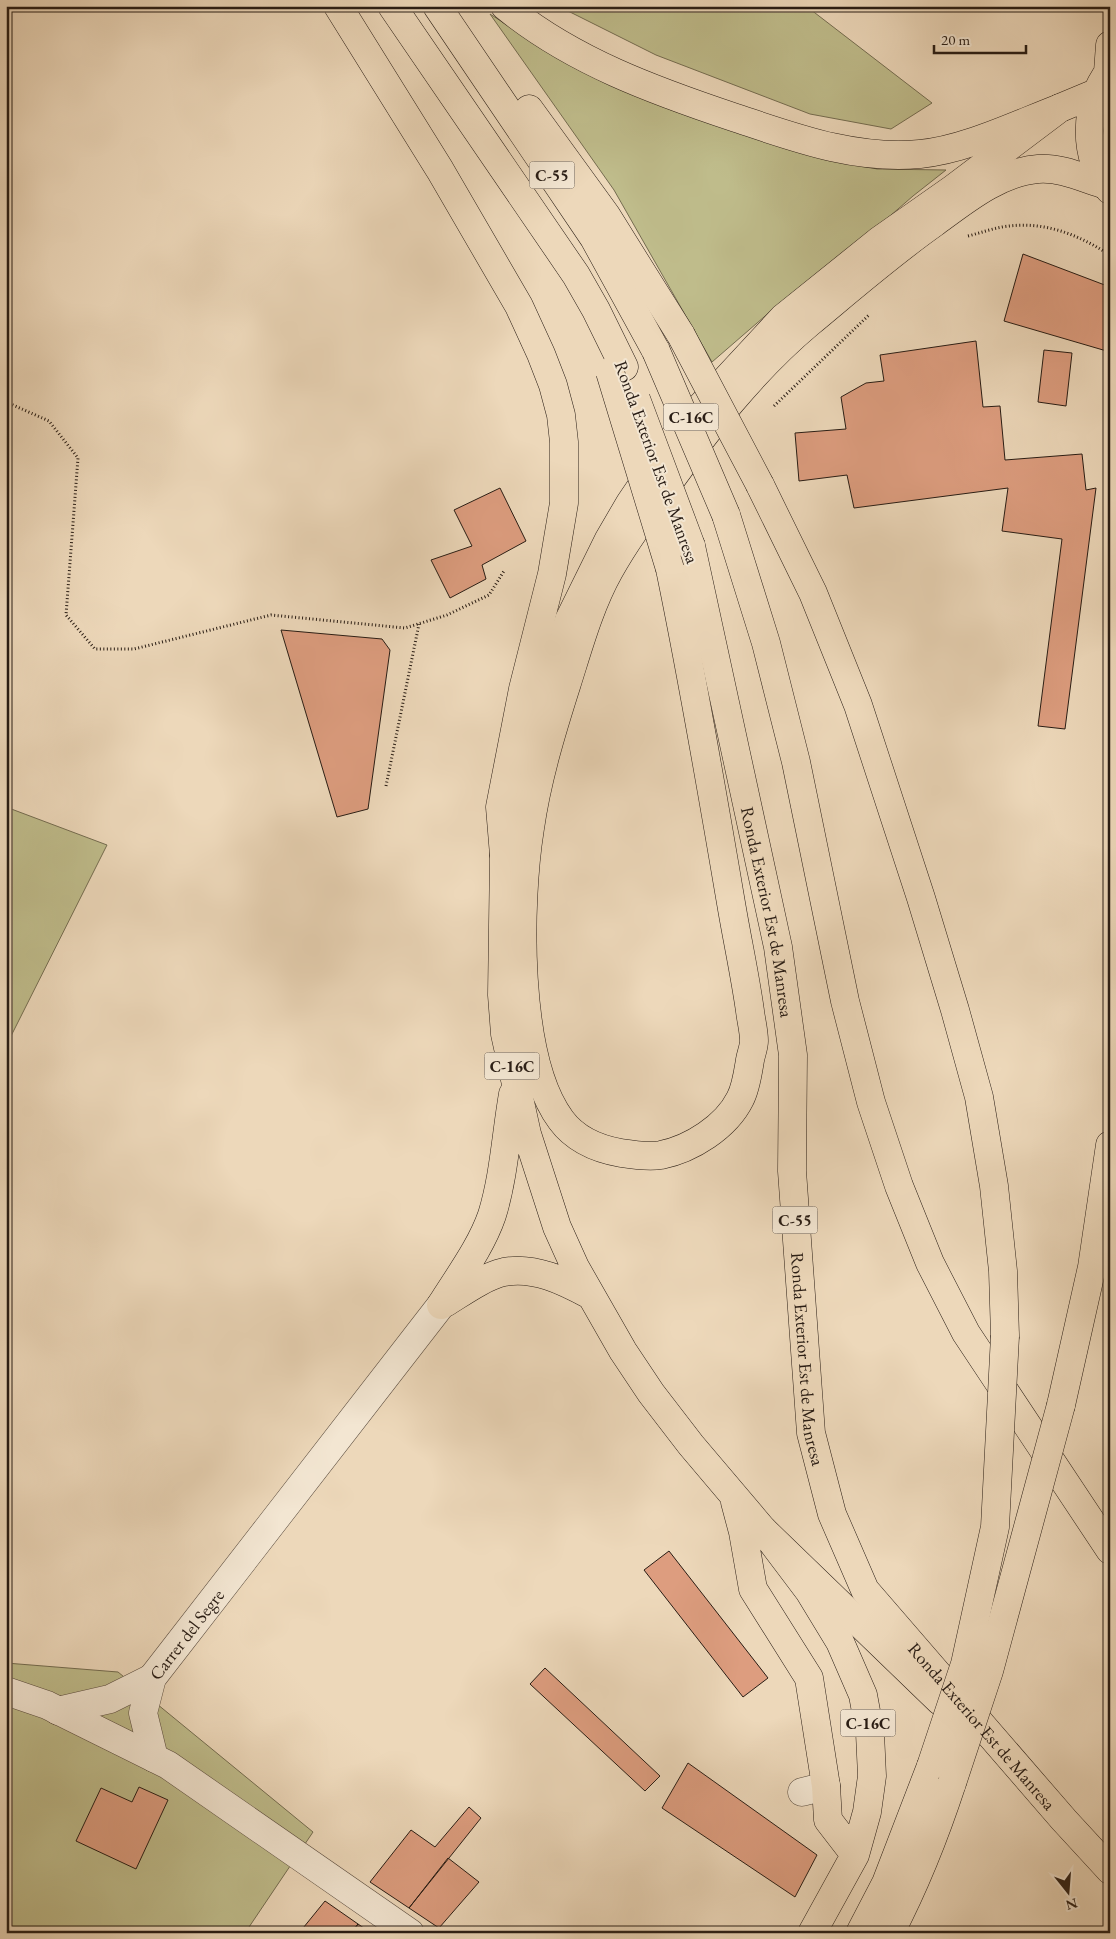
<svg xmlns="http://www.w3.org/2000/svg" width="1116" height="1939" viewBox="0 0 1116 1939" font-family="'EB Garamond',serif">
<rect width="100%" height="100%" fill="#edd8ba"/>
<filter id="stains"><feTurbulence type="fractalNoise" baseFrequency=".004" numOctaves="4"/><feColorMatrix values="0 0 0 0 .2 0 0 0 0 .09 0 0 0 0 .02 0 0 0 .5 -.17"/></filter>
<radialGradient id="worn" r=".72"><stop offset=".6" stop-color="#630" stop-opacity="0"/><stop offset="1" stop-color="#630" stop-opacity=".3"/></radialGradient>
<!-- green -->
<path fill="#bfbc8b" stroke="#746c50" d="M558,6h248l126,97 -41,26 -81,-15 -154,-59z
M490,14l68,44 261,98 58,13 69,1 -33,26 -68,59 -66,49 -67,58 -98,-172z
M6,807l101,38 -101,201z
M6,1663l112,9 195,160 -68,101h-239z"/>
<!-- building -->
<path fill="#dd9d7f" stroke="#281c14" d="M1023,254l87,33v65l-106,-31z
M976,341l7,66 17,-1 5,54 77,-6 4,36 10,-2 -31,241 -27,-3 24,-187 -60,-8 6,-43 -154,20 -7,-33 -48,6 -4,-48 51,-4 -5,-32 25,-14 18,-2 -4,-26z
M1044,350l28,3 -6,53 -28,-4z
M500,488l26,53 -44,24 4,14 -36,19 -19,-38 41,-14 -18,-36z
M281,630l101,9 8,11 -22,159 -31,8z
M669,1551l99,127 -25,19 -99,-127z
M545,1668l115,108 -15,15 -115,-107z
M688,1763l129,92 -22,42 -133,-89z
M139,1787l29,13 -32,69 -60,-28 25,-53 31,14z
M469,1807l12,11 -72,90 -39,-26 41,-52 24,17z
M448,1858l31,24 -40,46 -30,-20z
M325,1901l33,23 -7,9h-52z
M358,1924l13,9h-20z"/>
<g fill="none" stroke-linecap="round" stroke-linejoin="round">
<defs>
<g id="minor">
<path d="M6,1691l41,14 121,60 242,168"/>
<path d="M58,1711l52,-12 42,-21"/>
<path id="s1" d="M154,1758l-11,-45 9,-35 289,-373"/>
<path d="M802,1792l24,-6"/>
</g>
<path id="major" d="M1110,70c-26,34 -28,86 0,120
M1108,72l2,-27
M445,1303c18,-11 38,-26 59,-31 30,-6 60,9 86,23
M441,1305c18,-29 40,-58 51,-90 12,-39 14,-81 21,-121
M1061,1405l31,-138 18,-122
M735,1502l8,30 10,57 56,89 17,108 2,34 27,35
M812,1933l43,-78 12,-43 5,-36 -2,-43 -7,-38 -23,-53 -31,-51 -46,-61 -72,-85 -40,-52 -28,-42 -48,-84 -18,-40 -30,-93 -22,-100 -3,-39 2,-140 30,-132 35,-103 40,-81 21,-36 50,-74 103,-111 97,-78 74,-52 106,-80 36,-15
M890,1933c25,-48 45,-98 62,-150"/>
<g id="highway">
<path d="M338,6l102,164 79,136 22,48 12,31 8,30 3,27v61l-12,71 -29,115 -23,118 4,48"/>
<path d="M392,6l184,269 20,35 28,57"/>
<path d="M437,6l157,232 62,113"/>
<path d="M505,6c67,55 150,85 231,112 60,20 119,42 184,36 45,-4 98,-30 140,-46"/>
<path d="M529,109l77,106 75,120"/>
<path d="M760,485l53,108 45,112 63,193 34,112 24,87 15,89 9,85 2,65"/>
<path d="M726,515l40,128 30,119 49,239 26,101 28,84 31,77 36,70 144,217"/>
<path id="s2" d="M691,546l87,401 15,108 -1,116 19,262 21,81 33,76 199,230 46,50"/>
<path d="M670,569c23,111 42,222 61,334 6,36 14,72 19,108 1,9 4,20 4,30 0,6 -3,13 -4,19 -2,12 -4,28 -10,39 -14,28 -49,50 -79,56 -13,2 -27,0 -40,-2 -23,-4 -46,-14 -60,-33 -46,-62 -43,-217 -31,-292 7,-49 22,-98 37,-145 12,-38 23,-78 42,-112 16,-29 36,-56 56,-83 42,-59 88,-118 144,-165 41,-34 81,-69 125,-100 30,-22 65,-51 104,-54 23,-2 47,10 68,16"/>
<path d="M763,1530l177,171"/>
<path d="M860,1933l26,-50 45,-117"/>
</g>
</defs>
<!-- minor casing -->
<use href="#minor" stroke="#594b3e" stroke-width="29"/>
<!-- major casing -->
<use href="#major" stroke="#281c14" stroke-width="29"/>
<!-- highway casing -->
<use href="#highway" stroke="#281c14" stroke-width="29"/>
<!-- path -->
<path stroke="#281c14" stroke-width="3" stroke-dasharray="1 2.5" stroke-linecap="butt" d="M968,236c12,-3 23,-7 34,-9 41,-7 75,7 108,28
M6,402l43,19 29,37 -12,157 29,34h39l137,-34 134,13 42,-13 42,-20 15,-24
M774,406l96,-92
M386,786l33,-162"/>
<!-- minor -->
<use href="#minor" stroke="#f3e6d2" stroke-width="28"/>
<!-- major -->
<use href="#major" stroke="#edd8ba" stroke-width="28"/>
<!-- highway -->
<use href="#highway" stroke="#edd8ba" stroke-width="28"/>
<defs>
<path id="major-bridge" d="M952,1783l37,-112 72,-266"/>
<path id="highway-bridge" d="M681,335l79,150
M656,351l70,164
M610,372l60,197
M636,399l55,147
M931,1766l34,-102 30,-137 10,-191"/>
</defs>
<!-- major-bridge casing -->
<use href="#major-bridge" stroke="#281c14" stroke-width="29" stroke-linecap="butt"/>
<!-- highway-bridge casing -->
<use href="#highway-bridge" stroke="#281c14" stroke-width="29" stroke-linecap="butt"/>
<!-- major-bridge -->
<use href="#major-bridge" stroke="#edd8ba" stroke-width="28"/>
<!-- highway-bridge -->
<use href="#highway-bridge" stroke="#edd8ba" stroke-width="28"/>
</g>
<g text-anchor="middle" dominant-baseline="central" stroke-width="4" stroke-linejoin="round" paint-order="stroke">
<!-- shield labels -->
<g fill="#f3e6d2" stroke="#65594d" stroke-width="1">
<rect x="529.5" y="161.5" width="45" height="27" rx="4"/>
<rect x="663.5" y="403.5" width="55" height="27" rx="4"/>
<rect x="484.5" y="1052.5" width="55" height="27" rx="4"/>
<rect x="772.5" y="1206.5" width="45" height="27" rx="4"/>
<rect x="840.5" y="1709.5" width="55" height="27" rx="4"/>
</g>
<g font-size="16" font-weight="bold" fill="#281c14">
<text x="552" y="175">C-55</text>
<text x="691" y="417">C-16C</text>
<text x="512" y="1066">C-16C</text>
<text x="795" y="1220">C-55</text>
<text x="868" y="1723">C-16C</text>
</g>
<!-- street labels -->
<g font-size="18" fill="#281c14" stroke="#f3e6d2">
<text transform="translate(657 462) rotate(70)">Ronda Exterior Est de Manresa</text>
<text stroke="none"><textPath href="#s2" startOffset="374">Ronda Exterior Est de Manresa</textPath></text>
<text stroke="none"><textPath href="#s2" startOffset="824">Ronda Exterior Est de Manresa</textPath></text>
<text stroke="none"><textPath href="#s1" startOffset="138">Carrer del Segre</textPath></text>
<text stroke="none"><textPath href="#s2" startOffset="1244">Ronda Exterior Est de Manresa</textPath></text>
</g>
</g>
<!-- margin -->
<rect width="1116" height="1939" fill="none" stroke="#edd8ba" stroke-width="25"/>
<rect x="8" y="8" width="1101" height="1924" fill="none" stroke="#281c14" stroke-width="2.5"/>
<rect x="12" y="12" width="1091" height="1914" fill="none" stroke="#281c14"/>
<!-- north arrow -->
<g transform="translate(1068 1892) rotate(163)" stroke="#f3e6d2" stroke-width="4" paint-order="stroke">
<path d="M0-4L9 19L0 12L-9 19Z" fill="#281c14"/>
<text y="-8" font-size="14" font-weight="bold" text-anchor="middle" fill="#281c14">N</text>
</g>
<!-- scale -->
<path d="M934 45v8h92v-8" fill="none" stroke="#281c14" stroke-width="2.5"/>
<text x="941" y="45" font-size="15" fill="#281c14" stroke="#f3e6d2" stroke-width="4" paint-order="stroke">20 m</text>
<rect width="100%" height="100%" filter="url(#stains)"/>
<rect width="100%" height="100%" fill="url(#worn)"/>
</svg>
